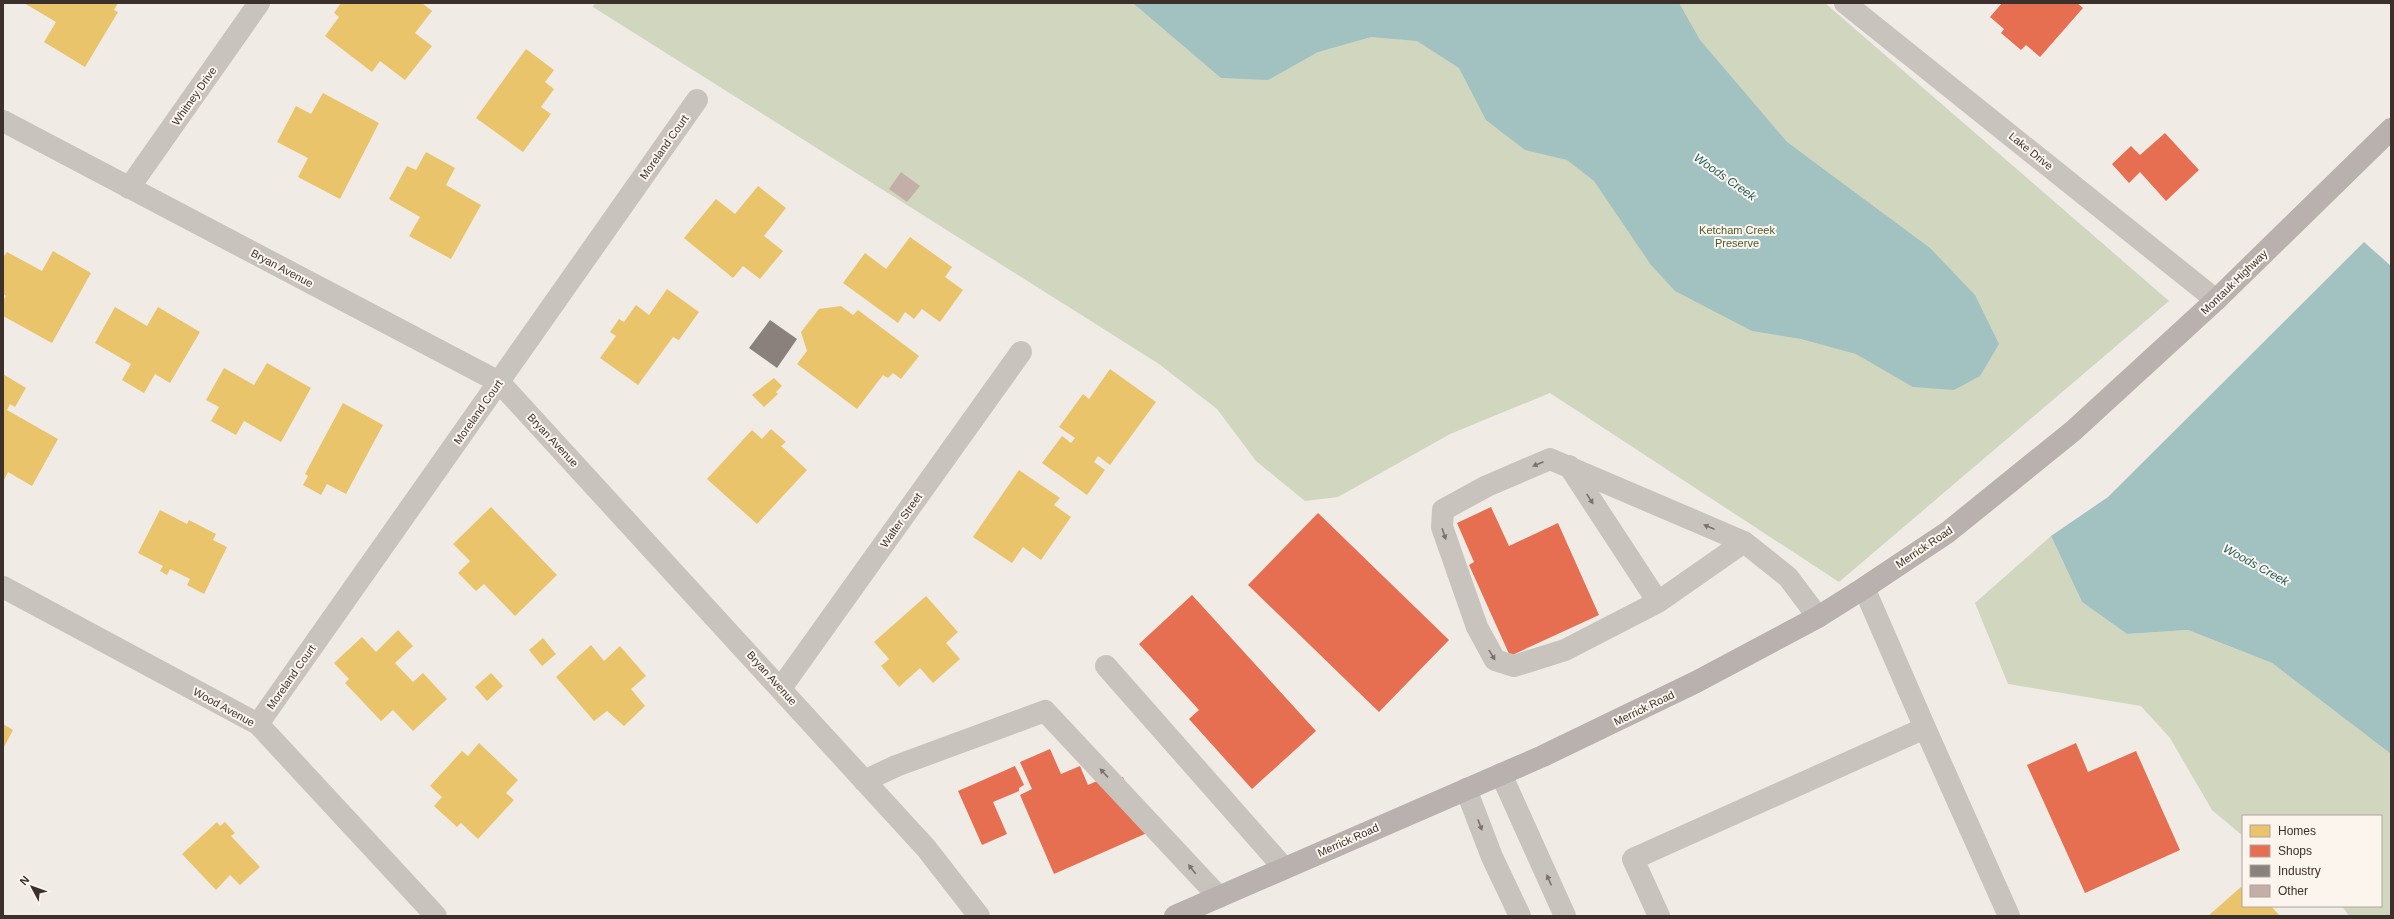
<svg xmlns="http://www.w3.org/2000/svg" width="2394" height="919" viewBox="0 0 2394 919" font-family="Arial,sans-serif">
<rect width="100%" height="100%" fill="#f0ebe5"/>
<!-- green -->
<path fill="#d1d6bf" d="M595,3h1230l344,298 -330,281 -289,-189 -100,41 -112,63 -33,4 -49,-40 -39,-52 -58,-45 -566,-357z
M2051,536l31,66 45,32 61,-4 84,33 119,91v162h-42l-7,-10h39v-90h-138v20l-31,-26 -42,-72 -29,-32 -133,-22 -33,-81z"/>
<!-- water -->
<path fill="#a1c2c1" d="M1133,3h546l21,37 87,102 143,106 45,47 24,49 -19,32 -26,14 -41,-3 -57,-33 -55,-15 -49,-8 -77,-40 -24,-26 -57,-84 -27,-21 -42,-10 -39,-30 -27,-52 -42,-27 -46,-4 -53,15 -50,28 -47,-2z
M2364,242l27,24v488l-119,-91 -84,-33 -61,4 -45,-32 -31,-66 57,-39z"/>
<!-- homes -->
<path fill="#e9c46a" d="M24,3h94l-4,7 4,2 -33,55 -41,-25 12,-20z
M341,3h81l10,8 -17,22 17,13 -27,34 -25,-19 -8,11 -47,-36 14,-19 -5,-4z
M526,49l28,21 -9,12 9,7 -13,18 10,7 -28,38 -47,-34z
M323,93l56,30 -39,76 -42,-22 10,-19 -31,-16 19,-36 15,8z
M426,152l29,16 -9,17 35,20 -30,54 -42,-23 11,-19 -31,-18 18,-33 9,4z
M758,186l28,22 -22,28 19,15 -23,28 -17,-13 -10,12 -49,-40 32,-39 19,15z
M910,237l42,30 -7,10 18,13 -23,32 -18,-13 -8,10 -9,-7 -7,11 -55,-40 22,-30 21,16z
M53,251l38,22 -39,70 -49,-27v-16l3,-4 -3,-2v-37l4,-5 35,19z
M667,289l32,23 -20,28 -6,-3 -35,48 -38,-27 16,-22 -6,-4 9,-13 5,3 12,-17 13,10z
M841,306l12,9 5,-5 61,46 -18,23 -8,-6 -5,5 -5,-3 -26,34 -60,-45 10,-13 -6,-19 18,-23z
M115,307l32,19 11,-19 42,25 -30,51 -15,-9 -11,19 -22,-13 9,-16 -36,-21z
M267,363l44,25 -30,54 -37,-21 -8,14 -25,-14 8,-14 -13,-7 18,-32 30,17z
M1110,369l46,33 -46,63 -12,-9 -4,6 11,8 -18,25 -45,-32 20,-27 9,7 4,-5 -16,-11 24,-33 6,5z
M3,374l23,14 -11,19 -5,-3 -3,6 51,29 -26,47 -24,-14 -5,10z
M774,378l8,8 -6,6 2,2 -14,13 -12,-12z
M343,403l40,22 -37,69 -19,-10 -6,11 -18,-10 5,-9 -3,-2z
M771,429l15,13 -5,4 26,24 -50,54 -50,-45 45,-49 10,9z
M1019,470l41,28 -6,7 17,12 -30,43 -18,-13 -11,16 -39,-26z
M491,507l66,68 -42,41 -31,-32 -8,7 -18,-18 12,-12 -17,-17z
M160,510l27,14 2,-4 27,14 -3,6 14,7 -23,47 -17,-9 3,-6 -20,-10 -3,6 -7,-4 3,-5 -25,-13z
M926,596l32,36 -12,11 14,16 -27,24 -13,-15 -21,19 -18,-21 8,-7 -15,-17z
M398,630l15,16 -18,17 18,19 10,-9 24,26 -34,32 -20,-21 -12,11 -36,-38 4,-4 -15,-16 28,-26 14,15z
M543,638l13,16 -14,12 -13,-16z
M591,645l13,16 16,-15 26,30 -15,13 14,17 -21,20 -17,-15 -13,10 -38,-44z
M491,673l12,13 -16,15 -12,-14z
M3,724l10,6 -10,19z
M479,743l39,37 -12,13 8,7 -36,39 -17,-16 -4,4 -23,-21 8,-9 -12,-11 32,-35 6,5z
M217,822l3,4 5,-4 10,11 -4,3 29,31 -20,18 -10,-10 -14,15 -34,-36z
M2241,887l2,3v16h28l9,10h-72z"/>
<!-- shops -->
<path fill="#e76f51" d="M2002,3h75l6,5 -43,49 -14,-12 -5,5 -20,-17 3,-4 -14,-12z
M2165,133l34,37 -33,31 -26,-29 -11,11 -17,-19 19,-18 9,9z
M1491,507l18,39 49,-23 41,92 -89,41 -41,-91 5,-3 -17,-39z
M1318,513l131,127 -70,72 -131,-127z
M1192,595l124,136 -64,58 -63,-70 10,-9 -60,-66z
M2076,743l12,29 48,-21 44,99 -95,43 -58,-128z
M1050,749l11,25 19,-8 8,19 9,-4 4,6 22,-10 24,56 -93,41 -34,-79 12,-6 -12,-27z
M1015,766l9,19 -5,3v3l-26,11 14,32 -25,11 -24,-54z"/>
<!-- industry -->
<path fill="#8a817c" d="M770,320l27,19 -20,29 -28,-20z"/>
<!-- building -->
<path fill="#c3afa7" d="M901,172l19,14 -13,16 -18,-13z"/>
<g fill="none" stroke-linecap="round" stroke-linejoin="round">
<!-- minor -->
<path stroke="#c9c3be" stroke-width="22" d="M1845,3l371,297
M3,121l496,261 427,466 53,68
M129,188l130,-185
M1569,466l89,136
M1744,542l-86,60 -93,48 -51,16 -19,-6 -18,-33 -35,-100 1,-17 44,-24 63,-27 194,83 44,35 30,40
M3,587l255,137 178,192
M1106,666l178,202
M781,688l240,-336
M258,724l439,-624
M1925,728l84,188
M1501,774l64,142
M864,781l32,-15 149,-55 174,186
M1466,789l26,68 28,59
M1659,916l-26,-57 292,-131 -61,-140"/>
<!-- major -->
<path stroke="#b8b1ad" stroke-width="22" d="M1175,916l368,-160 153,-74 122,-65 46,-29 84,-56 125,-101 143,-131 175,-171"/>
</g>
<!-- one-way arrows -->
<defs><path id="oneway-solid" d="M-6-.8H1V-3.2L6.5 0L1 3.2V.8H-6Z"/></defs>
<g fill="#7b726d">
<use href="#oneway-solid" transform="translate(1538 464) rotate(157)"/>
<use href="#oneway-solid" transform="translate(1590 499) rotate(57)"/>
<use href="#oneway-solid" transform="translate(1709 527) rotate(-157)"/>
<use href="#oneway-solid" transform="translate(1444 534) rotate(71)"/>
<use href="#oneway-solid" transform="translate(1492 655) rotate(59)"/>
<use href="#oneway-solid" transform="translate(1104 773) rotate(-133)"/>
<use href="#oneway-solid" transform="translate(1480 825) rotate(69)"/>
<use href="#oneway-solid" transform="translate(1192 869) rotate(-128)"/>
<use href="#oneway-solid" transform="translate(1549 880) rotate(-114)"/>
</g>
<g text-anchor="middle" dominant-baseline="central" stroke-width="4" stroke-linejoin="round" paint-order="stroke">
<!-- street labels -->
<g font-size="11" fill="#3b302b" stroke="#fbf5ee">
<text transform="translate(194 96) rotate(-55)">Whitney Drive</text>
<text transform="translate(664 147) rotate(-55)">Moreland Court</text>
<text transform="translate(2031 151) rotate(39)">Lake Drive</text>
<text transform="translate(282 268) rotate(28)">Bryan Avenue</text>
<text transform="translate(2234 282) rotate(-44)">Montauk Highway</text>
<text transform="translate(478 412) rotate(-55)">Moreland Court</text>
<text transform="translate(553 440) rotate(47)">Bryan Avenue</text>
<text transform="translate(901 520) rotate(-55)">Walter Street</text>
<text transform="translate(1924 547) rotate(-34)">Merrick Road</text>
<text transform="translate(291 677) rotate(-55)">Moreland Court</text>
<text transform="translate(772 678) rotate(48)">Bryan Avenue</text>
<text transform="translate(224 707) rotate(29)">Wood Avenue</text>
<text transform="translate(1644 708) rotate(-26)">Merrick Road</text>
<text transform="translate(1348 840) rotate(-24)">Merrick Road</text>
</g>
<!-- park labels -->
<g font-size="11" fill="#4a5a2e" stroke="#fbf5ee">
<text x="1737" y="230">Ketcham Creek<tspan x="1737" dy="13">Preserve</tspan></text>
</g>
<!-- water labels -->
<g font-size="12" font-style="italic" fill="#1f5a5e" stroke="#fbf5ee">
<text transform="translate(1725 177) rotate(35)">Woods Creek</text>
<text transform="translate(2256 565) rotate(29)">Woods Creek</text>
</g>
</g>
<!-- border -->
<rect width="2394" height="919" fill="none" stroke="#3b302b" stroke-width="8"/>
<!-- legend -->
<rect x="2242" y="815" width="140" height="92" fill="#fbf5ee" stroke="#aea6a0"/>
<rect x="2250" y="825" width="20" height="12" fill="#e9c46a" stroke="#aea6a0"/>
<text x="2278" y="835" font-size="12" fill="#3b302b">Homes</text>
<rect x="2250" y="845" width="20" height="12" fill="#e76f51" stroke="#aea6a0"/>
<text x="2278" y="855" font-size="12" fill="#3b302b">Shops</text>
<rect x="2250" y="865" width="20" height="12" fill="#8a817c" stroke="#aea6a0"/>
<text x="2278" y="875" font-size="12" fill="#3b302b">Industry</text>
<rect x="2250" y="885" width="20" height="12" fill="#c3afa7" stroke="#aea6a0"/>
<text x="2278" y="895" font-size="12" fill="#3b302b">Other</text>
<!-- north arrow -->
<g transform="translate(32 887) rotate(311)" stroke="#fbf5ee" stroke-width="3" paint-order="stroke">
<path d="M0-3L7 15L0 10L-7 15Z" fill="#3b302b"/>
<text y="-6" font-size="11" font-weight="bold" text-anchor="middle" fill="#3b302b">N</text>
</g>
</svg>
